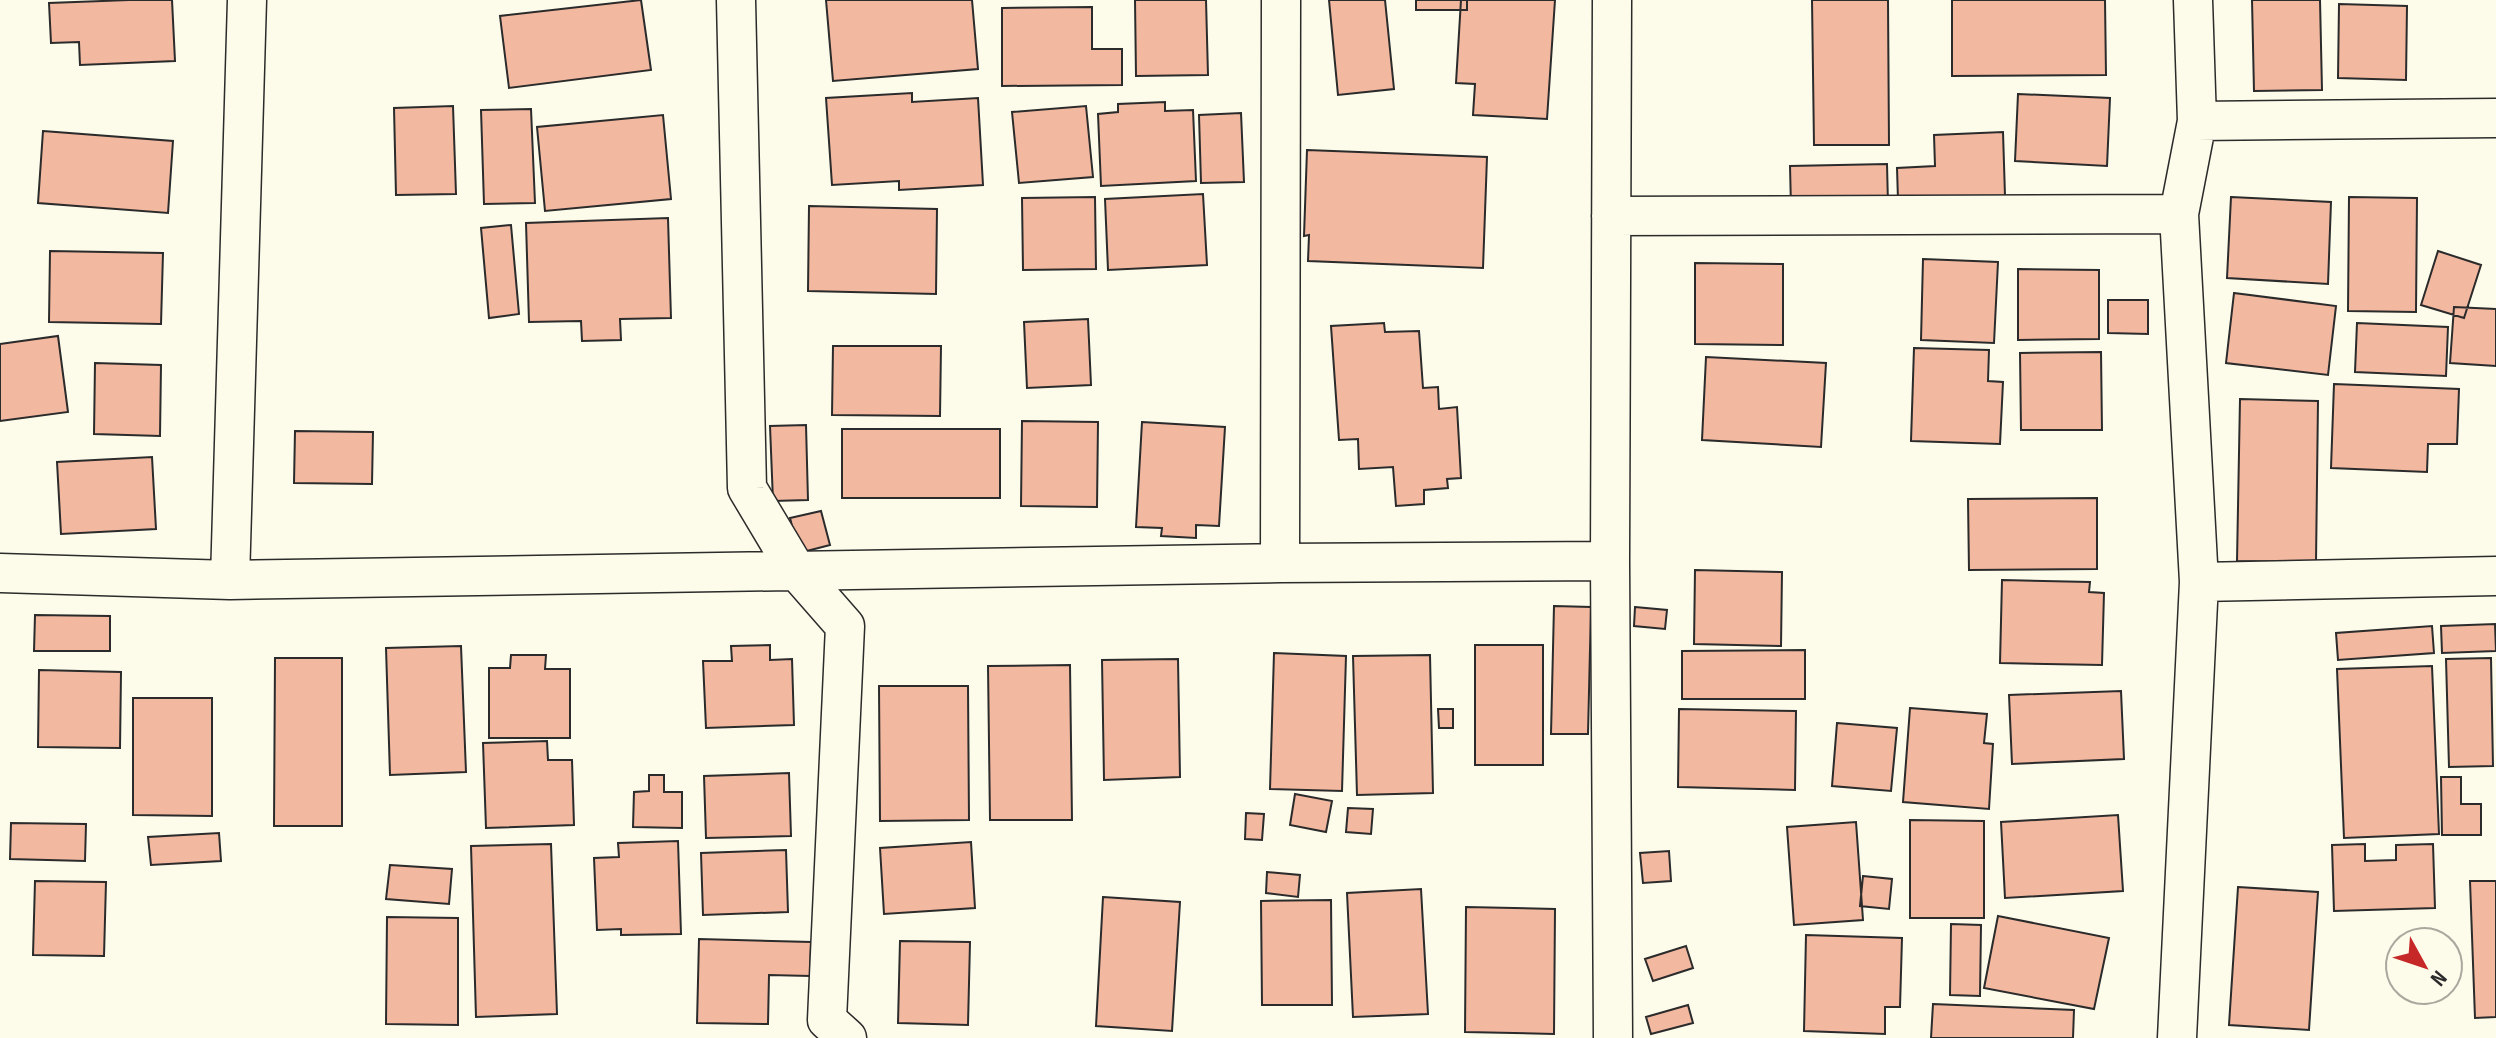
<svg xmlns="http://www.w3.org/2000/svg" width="2496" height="1038" viewBox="0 0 2496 1038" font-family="'Sofia Sans Condensed',sans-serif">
<rect width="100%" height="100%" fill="#fdfbea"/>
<!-- building -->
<path fill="#f2b8a0" stroke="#2b2b2b" stroke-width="2" d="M129,0h43l3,61 -95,4 -1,-23 -28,1 -2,-40z
M641,0l10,70 -142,18 -9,-72z
M826,0h146l6,69 -145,12z
M1135,0h71l2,75 -72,1z
M1329,0h56l9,89 -56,6z
M1416,0h51v10h-51z
M1461,0h94l-8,119 -74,-4 2,-31 -19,-1z
M1812,0h76l1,145h-75z
M1952,0h153l1,75 -154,1z
M2252,0h68l2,90 -68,1z
M2339,4l68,2 -1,74 -68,-2z
M1092,7v42h30v36l-120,1v-78z
M912,93v9l66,-4 5,87 -84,5v-9l-67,4 -6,-87z
M2018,94l92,4 -3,68 -92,-5z
M1165,102v9l28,-1 3,71 -95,5 -3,-72 20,-2v-8z
M453,106l3,88 -60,1 -2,-87z
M1086,106l7,71 -74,6 -7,-71z
M531,109l4,94 -51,1 -3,-94z
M1241,113l3,69 -43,1 -2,-68z
M663,115l8,84 -126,12 -8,-84z
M43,131l130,10 -5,72 -130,-10z
M2003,132l2,64 -107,4 -1,-32 38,-2 -1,-31z
M1307,150l180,7 -4,111 -175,-7 1,-26 -5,1z
M1887,164l1,40 -97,3 -1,-41z
M1203,194l4,71 -99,5 -3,-71z
M1095,197l1,72 -73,1 -1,-72z
M2231,197l100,5 -3,82 -101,-6z
M2349,197l68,1 -1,114 -68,-1z
M809,206l128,3 -1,85 -128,-3z
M668,218l3,100 -51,1 1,21 -39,1 -1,-20 -52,1 -3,-99z
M511,225l8,89 -30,4 -8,-90z
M50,251l113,2 -2,71 -112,-2z
M2438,251l43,14 -17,53 -43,-13z
M1923,259l75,3 -4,81 -73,-3z
M1695,263l88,1v81l-88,-1z
M2018,269l81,1v69l-81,1z
M2234,293l102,13 -8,69 -102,-12z
M2108,300h40v34l-40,-1z
M2454,307l42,2v57l-46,-3z
M1088,319l3,66 -64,3 -3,-66z
M1384,323l1,9 34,-1 4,57 15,-1 1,22 18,-2 4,71 -14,1 1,9 -24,2v14l-28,2 -3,-39 -34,2 -1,-30 -19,1 -8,-114z
M2357,323l91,4 -2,49 -91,-4z
M58,336l10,76 -68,9v-77z
M833,346h108l-1,70 -108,-1z
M1914,348l75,2 -1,31 15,1 -3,62 -89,-3z
M2101,352l1,78h-81l-1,-77z
M1706,357l120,6 -5,84 -119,-7z
M95,363l66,2 -1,71 -66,-2z
M2334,384l125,5 -2,55h-29l-1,28 -96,-4z
M2240,399l78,2 -2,161 -79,-1z
M1022,421l76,1 -1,85 -76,-1z
M1142,422l83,5 -6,99 -23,-1v13l-35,-2 1,-8 -26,-1z
M806,425l2,75 -35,1 -3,-75z
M842,429h158v69h-158z
M295,431l78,1 -1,52 -78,-1z
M152,457l4,72 -95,5 -4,-72z
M2097,498v71l-128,1 -1,-71z
M821,511l9,34 -31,8 -9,-35z
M1695,570l87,2 -1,74 -87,-2z
M2002,580l88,2 -1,10 15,1 -2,72 -102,-2z
M1554,606l37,1 -3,127h-37z
M1635,607l32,3 -2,19 -31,-3z
M35,615l75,1v35h-76z
M2495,624l1,27 -54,2 -1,-27z
M2432,626l2,27 -96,7 -2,-27z
M770,645v15l22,-1 2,66 -88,3 -3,-67h29l-1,-15z
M1475,645h68v120h-68z
M461,646l5,126 -76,3 -4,-127z
M1805,650v49h-123v-48z
M1274,653l72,3 -4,135 -72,-2z
M511,655h35l-1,14h25v69h-81v-70h21z
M1430,655l3,138 -76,2 -4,-139z
M275,658h67v168h-68z
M2491,658l2,108 -44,1 -3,-108z
M1178,659l2,118 -76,3 -2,-120z
M1070,665l2,155h-82l-2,-154z
M2432,666l7,168 -95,4 -7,-169z
M39,670l82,2 -1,76 -82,-1z
M879,686h89l1,134 -89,1z
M2121,691l3,68 -112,5 -3,-69z
M133,698h79v118l-79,-1z
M1910,708l77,6 -3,29 9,1 -4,65 -86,-7z
M1438,709h15v19h-14z
M1679,709l117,2 -1,79 -117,-3z
M1837,723l60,5 -6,63 -59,-5z
M547,741l1,19h24l2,65 -88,3 -3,-85z
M789,773l2,63 -85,2 -2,-62z
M649,775h15v17h18v36l-49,-1 1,-35 15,-1z
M2441,777h20v27h20v31h-39z
M1295,794l37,7 -6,31 -36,-7z
M1348,808l25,1 -2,25 -25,-2z
M1246,813l18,1 -2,26 -17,-1z
M2118,815l5,76 -118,7 -4,-76z
M1910,820l74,1v97h-74z
M1856,822l7,98 -69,5 -7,-98z
M11,823l75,1 -1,37 -75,-2z
M219,833l2,28 -70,4 -3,-28z
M678,841l3,93 -60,1v-6l-24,1 -3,-72 25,-1 -1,-14z
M971,842l4,66 -91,6 -4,-66z
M551,844l6,170 -81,3 -5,-171z
M2365,844v17l31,-1v-15l37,-1 2,64 -101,3 -2,-66z
M786,850l2,62 -85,3 -2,-62z
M1669,851l2,30 -28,2 -3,-30z
M390,865l62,4 -3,35 -63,-5z
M1267,872l33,3 -2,22 -32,-4z
M1863,876l29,3 -3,30 -29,-3z
M35,881l71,1 -2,74 -71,-1z
M2470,881h26v136l-21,1z
M2238,887l80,5 -9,138 -80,-5z
M1421,889l7,125 -75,3 -6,-124z
M1103,897l77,5 -8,129 -76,-5z
M1331,900l1,105h-70l-1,-104z
M1466,907l89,2 -1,125 -89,-2z
M1998,916l111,22 -15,71 -110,-21z
M387,917l71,1v107l-72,-1z
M1951,924l30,1 -1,71 -30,-1z
M1806,935l96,3 -2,69h-15v27l-81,-3z
M699,939l112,3 -1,34 -41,-1 -1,49 -71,-1z
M900,941l70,1 -2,83 -70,-2z
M1686,946l7,22 -40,13 -8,-22z
M1933,1004l141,6 -1,28h-142z
M1688,1005l5,18 -42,11 -5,-17z"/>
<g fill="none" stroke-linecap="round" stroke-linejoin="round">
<defs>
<path id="street" d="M736,0l11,488 49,82 49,56 -18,394 20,18
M1612,0l-2,561 3,477
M2197,121l299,-3
M1611,216l568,-2
M1280,563l1,-563
M0,573l230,7 1050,-17 330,-2
M230,580l17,-580
M2199,582l297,-6
M2177,1038l22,-456 -20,-368 18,-93 -4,-121"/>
</defs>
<!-- street casing -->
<use href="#street" stroke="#2b2b2b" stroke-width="41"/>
<!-- street -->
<use href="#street" stroke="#fdfbea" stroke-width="38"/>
</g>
<!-- north arrow -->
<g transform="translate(2424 966) rotate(130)"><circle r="38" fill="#fdfbea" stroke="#a9a89e" stroke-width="2"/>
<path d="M0-6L14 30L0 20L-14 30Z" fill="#c62828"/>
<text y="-12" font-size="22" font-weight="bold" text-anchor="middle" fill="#2b2b2b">N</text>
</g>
</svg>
